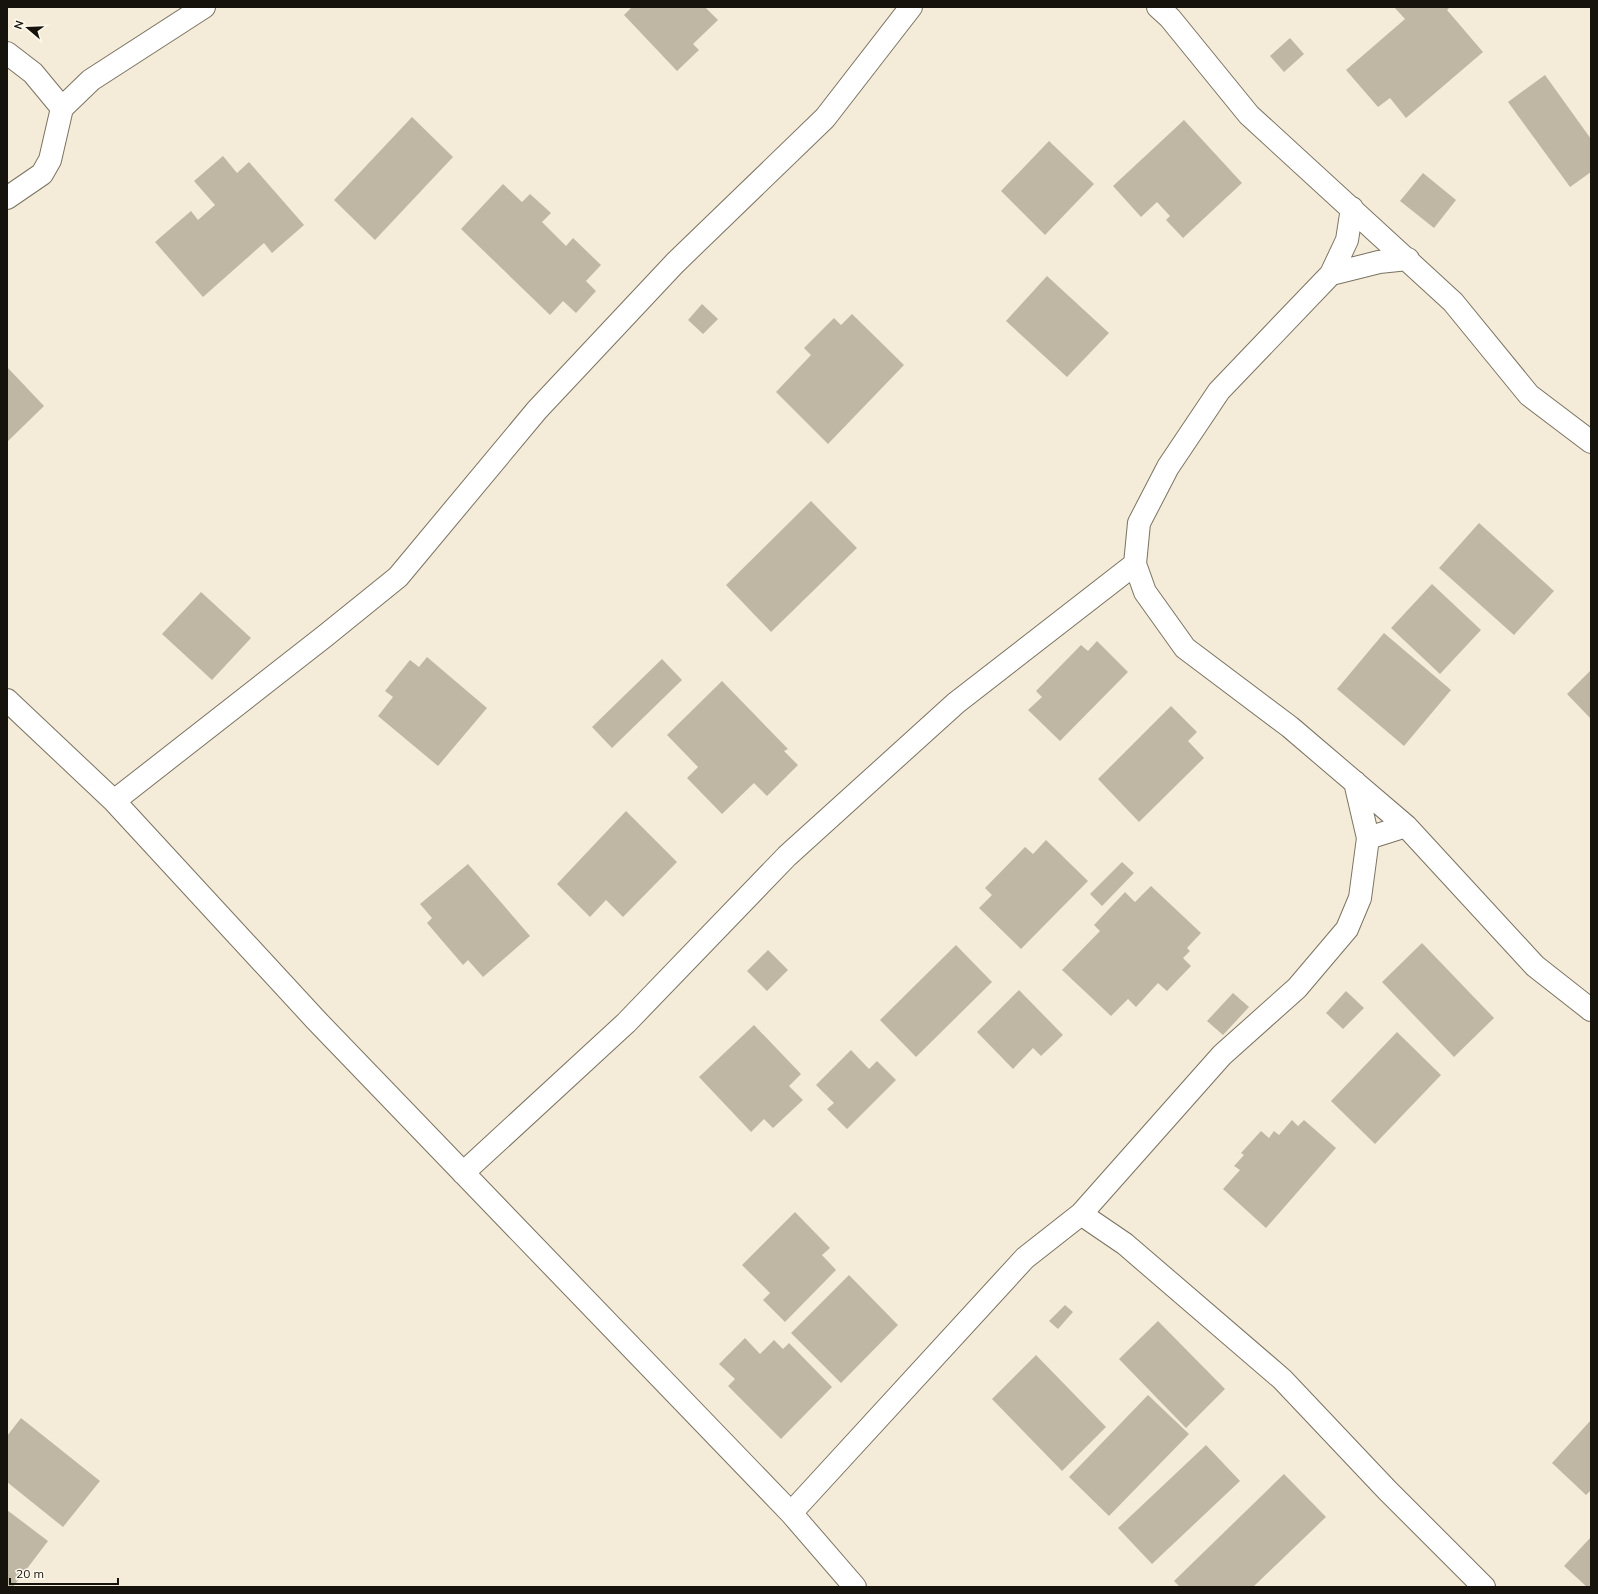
<svg xmlns="http://www.w3.org/2000/svg" width="1598" height="1594" viewBox="0 0 1598 1594" font-family="Mulish,sans-serif">
<rect width="100%" height="100%" fill="#f4ecd8"/>
<!-- building -->
<path fill="#bfb7a4" d="M632,7h73l13,13 -25,24 6,6 -22,21 -53,-56z
M1394,7h56l-3,3 36,42 -77,66 -16,-20 -12,9 -32,-37 59,-51z
M1290,38l14,16 -20,18 -14,-16z
M1545,75l46,64v33l-21,15 -62,-85z
M412,117l41,40 -78,83 -41,-40z
M1184,120l58,63 -59,55 -17,-18 4,-4 -13,-14 -16,15 -28,-31z
M1049,141l45,43 -49,51 -44,-44z
M223,156l14,17 12,-11 55,63 -32,28 -8,-10 -61,54 -48,-55 36,-31 7,9 17,-15 -21,-24z
M1423,173l33,27 -22,28 -34,-27z
M503,184l19,18 8,-8 21,19 -9,9 24,24 7,-8 28,27 -15,16 10,10 -20,22 -13,-12 -13,14 -89,-86z
M1047,276l62,57 -42,44 -61,-56z
M702,304l16,15 -15,15 -15,-14z
M852,314l52,51 -76,79 -52,-52 35,-37 -7,-7 30,-30 7,7z
M7,367l37,39 -37,36z
M811,501l46,47 -86,84 -45,-47z
M1479,523l75,68 -40,44 -75,-67z
M1432,584l49,46 -41,44 -49,-46z
M201,592l50,46 -39,42 -50,-46z
M1384,633l67,57 -47,56 -67,-57z
M1097,641l31,31 -68,69 -32,-31 14,-13 -6,-6 45,-46 7,6z
M427,657l60,51 -49,58 -60,-50 15,-19 -8,-6 25,-31 9,7z
M662,659l20,21 -70,68 -20,-21z
M1591,670v49l-24,-25z
M722,681l66,68 -4,2 14,14 -31,31 -13,-13 -32,31 -35,-36 11,-11 -31,-32z
M1171,706l26,26 -9,9 16,17 -65,64 -41,-43z
M626,811l51,51 -54,55 -17,-17 -16,17 -33,-33z
M1046,840l42,41 -67,68 -42,-41 13,-13 -7,-7 40,-41 8,7z
M1122,862l12,11 -32,33 -12,-12z
M468,864l62,72 -47,41 -15,-17 -5,5 -36,-42 5,-5 -12,-14z
M1151,886l50,47 -14,15 3,3 -7,7 8,8 -24,25 -9,-8 -22,24 -8,-8 -17,17 -49,-46 38,-39 -6,-6 31,-33 10,10z
M1422,943l72,75 -40,39 -72,-75z
M956,945l36,37 -76,75 -36,-37z
M768,950l20,20 -21,21 -20,-20z
M1019,990l44,45 -22,21 -8,-8 -20,21 -36,-37z
M1346,991l18,17 -21,21 -17,-16z
M1233,993l16,14 -26,28 -16,-14z
M754,1025l47,49 -12,12 14,14 -30,28 -9,-9 -13,13 -52,-55z
M1397,1032l44,43 -66,69 -44,-43z
M851,1050l18,19 8,-8 19,19 -49,49 -20,-20 7,-6 -18,-18z
M1292,1120l6,6 6,-6 32,28 -70,80 -43,-39 17,-19 -6,-4 10,-11 -3,-2 20,-22 8,7 5,-7 5,4z
M795,1212l35,36 -8,7 14,15 -51,52 -22,-22 7,-7 -28,-28z
M849,1275l49,50 -57,58 -50,-50z
M1065,1305l8,7 -15,17 -9,-8z
M1158,1321l67,68 -39,39 -67,-69z
M745,1338l15,16 14,-14 9,9 6,-6 43,44 -51,52 -53,-53 7,-7 -16,-15z
M1036,1355l70,72 -44,44 -70,-72z
M1148,1395l41,39 -80,82 -40,-39z
M21,1418l79,63 -37,46 -56,-45v-46z
M1591,1420v70l-5,5 -34,-32z
M1206,1445l34,36 -88,83 -34,-36z
M1284,1474l42,43 -73,70h-73l-6,-6z
M7,1510l41,31 -35,46 -6,-2z
M1591,1537v50h-4l-23,-21z"/>
<g fill="none" stroke-linecap="round" stroke-linejoin="round">
<defs>
<path id="minor" d="M1158,7l12,11 79,97 204,187 76,93 62,47
M7,53l26,20 29,35
M7,198l35,-24 8,-14 12,-52 29,-28 113,-73
M1352,208l-5,32 -16,34 -112,117 -51,76 -29,56 -4,41 10,28 40,56 105,79 116,99 129,140 56,44
M1331,274l48,-12 29,-3
M7,700l107,101 202,219 475,493
M114,801l211,-165 73,-59 139,-167 138,-147 150,-145 86,-111
M1368,838l38,-12
M463,1173l163,-150 161,-167 169,-153 179,-139
M1081,1214l141,-159 75,-67 50,-59 13,-31 8,-60 -13,-56
M855,1587l-64,-74 234,-255 56,-44 44,30 157,135 105,111 97,97"/>
</defs>
<!-- minor casing -->
<use href="#minor" stroke="#7b7362" stroke-width="24"/>
<!-- minor -->
<use href="#minor" stroke="#fff" stroke-width="22"/>
</g>
<!-- border -->
<rect width="1598" height="1594" fill="none" stroke="#16130d" stroke-width="16"/>
<!-- north arrow -->
<g transform="translate(28 28) rotate(289)" stroke="#fef9ed" stroke-width="3" paint-order="stroke">
<path d="M0-3L7 15L0 10L-7 15Z" fill="#16130d"/>
<text y="-6" font-size="11" font-weight="bold" text-anchor="middle" fill="#16130d">N</text>
</g>
<!-- scale -->
<path d="M10 1578v6h108v-6" fill="none" stroke="#16130d" stroke-width="2"/>
<text x="16" y="1578" font-size="12" fill="#16130d" stroke="#fef9ed" stroke-width="3" paint-order="stroke">20 m</text>
</svg>
